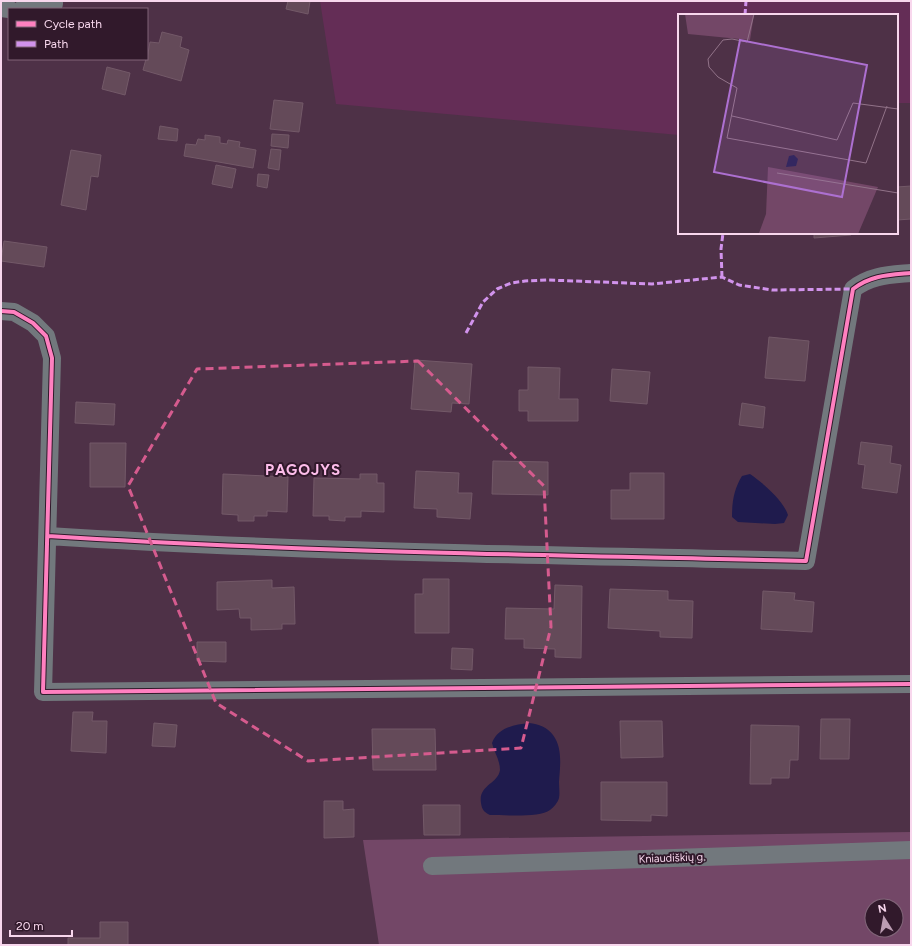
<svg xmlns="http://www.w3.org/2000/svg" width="912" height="946" viewBox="0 0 912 946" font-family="Figtree,sans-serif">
<rect width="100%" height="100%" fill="#4e3147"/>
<!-- built -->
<path fill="#642d56" d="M320,1h591v102h-14v-88h-218v120l-343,-31z"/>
<!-- green -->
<path fill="#734767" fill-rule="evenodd" d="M911,832v113h-532l-16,-105zM872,906h24v24h-24z"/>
<!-- water -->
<path fill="#1f1b4d" d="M750,474c13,9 33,26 38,41l-4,8 -9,1 -37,-2 -6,-5c0,-15 2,-28 10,-41z
M529,723c10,1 18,4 24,12 10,13 7,32 6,47 0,5 1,11 0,16 -1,4 -5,9 -9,12 -10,8 -46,5 -60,5 -6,-3 -8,-5 -9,-12 -3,-18 17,-19 19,-33 0,-10 -6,-18 -8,-27 6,-16 22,-18 37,-20z"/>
<!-- building -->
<path fill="#644a59" stroke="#735968" d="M288,1h22l-2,13 -22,-5z
M162,32l20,5 -2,10 9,3 -8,31 -38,-11 3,-11h1l3,-17 9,1z
M107,67l23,6 -5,22 -23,-6z
M274,100l29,3 -4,29 -29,-3z
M160,126l18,3 -1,12 -19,-2z
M272,134l17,1 -1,13 -17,-2z
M205,135l15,2v6l7,1 1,-4 12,2 -1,5 17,3 -3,18 -69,-12 2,-12 10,1 2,-6 7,1z
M271,149l10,1 -2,20 -11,-2z
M71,150l30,5 -3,22 -7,-1 -5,34 -25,-5z
M216,165l20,4 -4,19 -20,-4z
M258,174l11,1 -2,13 -10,-2z
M911,186v33l-14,1v-33z
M814,233h37v2l-37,3z
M4,241l43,6 -3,20 -43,-6z
M769,337l40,4 -4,40 -40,-3z
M415,360l57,4 -3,40 -17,-1 -1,9 -40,-3z
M528,367l32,1 -1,31h19v22h-50v-10h-9v-21h9z
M612,369l38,3 -3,32 -37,-3z
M76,402l39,2 -1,21 -39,-2z
M742,403l23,4 -2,21 -24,-3z
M861,442l31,4 -2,17 11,2 -4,28 -35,-5 3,-23 -7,-1z
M90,443h36l-1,44h-35z
M493,461l55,1v33l-56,-1z
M416,471l43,2 -1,20h14l-2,26 -33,-2v-8l-23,-1z
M630,473h34v46h-53v-29h19z
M223,474l65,3 -1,35 -20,-1v5h-13v5h-16v-6l-16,-1z
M360,474h17v9h7v29l-23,-1v6h-16v4l-16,-1v-4h-16l1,-38 46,1z
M423,579h26v54h-34v-39h8z
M272,580v8l22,-1 1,37h-13v5l-31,1v-12h-11l-1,-9 -22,1v-28z
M555,585l27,1 -1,72 -26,-1v-8l-31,-1v-9h-19l1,-31 48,1z
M610,589l58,2v9l25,1 -1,37 -32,-1v-6l-52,-3z
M763,591l32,2 -1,7 20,2 -2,30 -51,-3z
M197,642h29v20l-29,-1z
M452,648l21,1 -1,21 -21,-1z
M73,712h20l-1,9h15l-1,32 -35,-2z
M821,719h29l-1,40h-29z
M620,721h42l1,36 -42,1z
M154,723l23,2 -2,22 -23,-1z
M751,725l48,1 -1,34h-8l-1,18h-18v6h-21z
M372,729h63l1,41h-63z
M601,782h66v34l-16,-1v6l-50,-1z
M324,801h19v9l11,-1v28l-30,1z
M423,805h37v30h-36z
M100,922h28v23h-60v-7h32z"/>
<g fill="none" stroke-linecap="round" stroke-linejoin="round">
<!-- street -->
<path stroke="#72787d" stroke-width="18" d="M1,8l8,1
M22,9l32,-5v-3
M1,311l13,1 19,11 13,13 6,22 -9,334 868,-8
M48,536c252,16 505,19 758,25l47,-272c18,-14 36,-14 58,-16
M432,866l479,-16"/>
<!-- quiet -->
<path stroke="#d193ec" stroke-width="3" stroke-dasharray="6 3" stroke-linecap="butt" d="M745,15l1,-14
M722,277l-1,-28 2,-16
M466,333l17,-31 14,-13 14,-6 14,-2 23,-1 104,4 70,-7 17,8 33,5 81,-1"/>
<defs>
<path id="cycleway" d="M1,311l13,1 19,11 13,13 6,22 -9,334 868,-8
M48,536c252,16 505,19 758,25l47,-272c18,-14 36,-14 58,-16"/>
</defs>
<!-- cycleway casing -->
<use href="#cycleway" stroke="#31192b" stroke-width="6"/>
<!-- cycleway -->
<use href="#cycleway" stroke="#ff80c0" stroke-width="4"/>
</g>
<!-- marked area -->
<path fill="none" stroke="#d55b8e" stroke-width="3" stroke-dasharray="8 5" stroke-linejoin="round" d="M418,361l126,125 7,141 -30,121 -213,13 -92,-58 -88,-217 69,-117z"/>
<g text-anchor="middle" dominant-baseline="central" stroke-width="4" stroke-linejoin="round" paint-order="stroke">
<!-- street labels -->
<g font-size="11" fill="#f8d7ed" stroke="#31192b">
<text transform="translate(672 858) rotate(-2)">Kniaudiškių g.</text>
</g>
<!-- district labels -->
<g font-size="15" font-weight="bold" letter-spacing="1" fill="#fdbdea" stroke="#31192b">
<text x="303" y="470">PAGOJYS</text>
</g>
</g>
<!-- overview -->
<g transform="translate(678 14)">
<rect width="220" height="220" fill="#4e3147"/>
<path d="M7,0h69l-4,26 -62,-6zM90,153l110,20 -20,47 -99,-1 7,-19z" fill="#734767"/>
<path d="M116,141l4,4 -2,7 -10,1 3,-11z" fill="#1f1b4d"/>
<path fill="none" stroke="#927389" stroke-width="1" d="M76,0l-7,28 -15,-3 -9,1 -15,19 1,8 9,10 19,11 -10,50 139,25 21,-57M54,102l105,24 16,-37 45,6M99,159l121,20"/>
<path fill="#ad70d1" fill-opacity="0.15" stroke="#ad70d1" stroke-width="2" d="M62,26l127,25 -25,132 -128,-25z"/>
<rect width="220" height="220" fill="none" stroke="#f8d7ed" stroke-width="2"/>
</g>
<!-- border -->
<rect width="912" height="946" fill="none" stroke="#f8d7ed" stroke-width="4"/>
<!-- legend -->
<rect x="8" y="8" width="140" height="52" fill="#31192b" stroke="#816579"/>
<rect x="16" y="21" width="20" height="6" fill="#ff80c0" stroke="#816579"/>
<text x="44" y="28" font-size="12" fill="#f8d7ed">Cycle path</text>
<rect x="16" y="41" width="20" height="6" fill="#d193ec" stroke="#816579"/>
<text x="44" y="48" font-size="12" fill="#f8d7ed">Path</text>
<!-- north arrow -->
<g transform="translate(884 918) rotate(349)"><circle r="19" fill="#31192b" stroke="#816579"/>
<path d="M0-3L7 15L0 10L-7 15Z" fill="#bc9db3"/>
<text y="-6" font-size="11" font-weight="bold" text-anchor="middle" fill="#f8d7ed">N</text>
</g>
<!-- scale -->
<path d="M10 930v6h62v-6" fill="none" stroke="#f8d7ed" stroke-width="2"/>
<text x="16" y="930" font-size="12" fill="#f8d7ed" stroke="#31192b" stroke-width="3" paint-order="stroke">20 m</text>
</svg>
